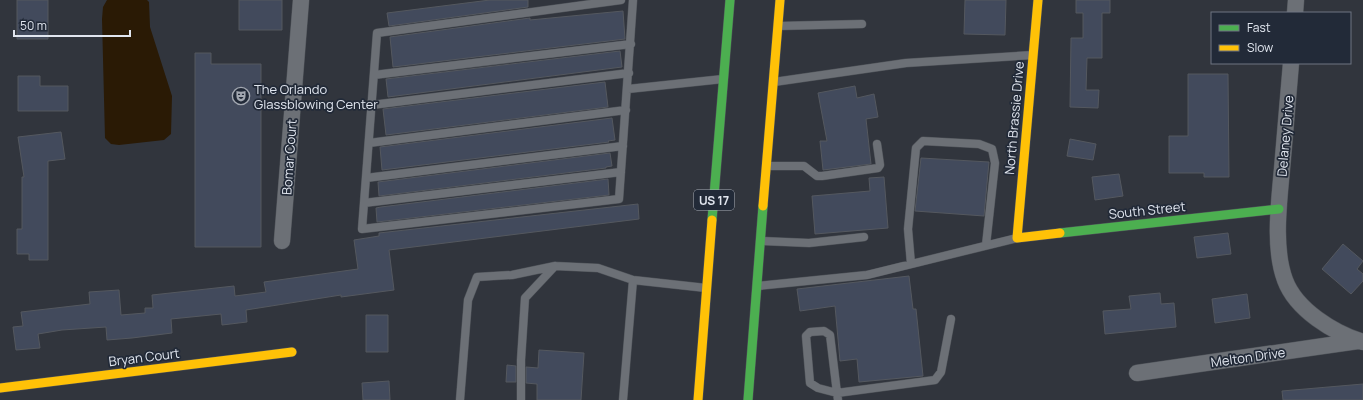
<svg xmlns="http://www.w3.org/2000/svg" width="1363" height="400" viewBox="0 0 1363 400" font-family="Manrope,sans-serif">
<rect width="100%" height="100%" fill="#31353d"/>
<!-- water -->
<path fill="#2a1a05" d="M107,0h40l2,2 1,25 22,69 -1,38 -7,6 -45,5 -8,-1 -6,-6 -3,-119 1,-12z"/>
<!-- building -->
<path fill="#424a5c" stroke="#54585f" d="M17,0h31v39h-31z
M239,0h43v30h-43z
M490,0h38v7l-139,19 -2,-13z
M965,0h41l-1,35 -41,-1z
M1076,0h34v13h-8v45h-15l-1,32h13l-1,18 -28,-1 1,-69h12v-25h-7z
M623,11l2,28 -232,28 -3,-30 140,-19v2z
M620,51l2,16 -234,30 -2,-18z
M195,53h16v11h50v183h-66z
M1188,74h40l1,103h-25v-4h-35v-37h19z
M18,76h22v10h28v25h-50z
M605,82l3,25 -222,28 -3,-26z
M855,86l2,12 17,-4 4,23 -12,2 5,45 -48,6 -3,-29h7l-9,-48z
M612,118l3,22 -7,1 1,1 -227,28 -2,-23z
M61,132l4,27 -17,2v99h-19v-6h-12v-25h5v-52h2l-6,-40z
M1070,139l26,5 -3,16 -26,-4z
M610,153l2,13 -6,1v1l-227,28 -1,-14z
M921,158l68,4 -5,54 -69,-5z
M1119,174l4,22 -28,4 -3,-23z
M884,177l4,51 -73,6 -3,-38 58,-5 -1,-13z
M608,179l1,16 -232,27 -1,-14 5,-1z
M638,204l1,15 -250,31 5,40 -53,7v-2l-95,15 1,12 -25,3 -1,-11 -50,5 1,14 -40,5 -25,2 -1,-13 -44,3 -24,4 2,14 -24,2 -3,-23 10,-1 -2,-14 69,-8 -1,-12 30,-2 2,25 24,-2v-5h8l-1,-13 82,-9 1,10 31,-4 -2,-10 94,-13 -4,-29 25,-4v-3z
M1228,233l3,21 -34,4 -3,-21z
M1343,244l20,17 -6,8 6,5v7l-12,13 -29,-25z
M909,276l4,33h3l7,67 -64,6 -2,-23 -17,2 -5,-55 -35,5 -3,-22z
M1160,293l1,11 13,-1 2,24 -71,7 -2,-23 28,-2 -2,-13z
M1247,294l3,24 -35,5 -3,-24z
M366,315h22v37h-22z
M539,350l45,3 -3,47h-44v-16l-11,-1v-16l12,1z
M507,365l9,1v16h-10z
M389,381l1,19h-27l-1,-17z
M1363,384v16h-80l-1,-9z"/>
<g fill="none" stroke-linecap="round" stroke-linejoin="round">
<defs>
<path id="lane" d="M621,0l-244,33 -15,196 257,-30 14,-199
M778,26l84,-2
M374,75l257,-31
M774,82l132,-19 127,-8
M628,89l95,-10
M372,105l257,-32
M369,143l257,-33
M768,166h36l13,10h5l56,-8 2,-3 -3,-21
M366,178l257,-32
M364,203l257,-31
M762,241l47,2 55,-6
M911,264l-3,-35 8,-81 7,-7 56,3 13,5 3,14 -9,82
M758,286l109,-11 150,-37
M460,400l8,-100 9,-23 35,-2 43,-9 43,2 35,12 73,8
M521,400v-40l4,-62 30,-32
M623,400l10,-120
M838,400l-1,-7 -7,-58 -6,-4 -14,1 -4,4 4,47 8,5 19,5 98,-13 6,-8 10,-53"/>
<path id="street" d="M1295,13l1,-13
M1291,63c-3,35 -6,71 -9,106 -3,34 -9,79 3,111 11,30 49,53 78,62
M282,241l19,-241
M1137,373l221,-32"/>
<path id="fast" d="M712,220l18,-220
M1060,233l219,-24
M748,400l15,-194"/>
<path id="slow" d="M1038,0l-21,238 43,-5
M763,206l17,-206
M0,388l292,-36
M698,400l14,-180"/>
</defs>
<!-- lane casing -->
<use href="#lane" stroke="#4e5258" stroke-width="9"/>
<!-- street casing -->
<use href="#street" stroke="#4e5258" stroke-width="17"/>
<!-- fast casing -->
<use href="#fast" stroke="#4e5258" stroke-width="10"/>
<!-- slow casing -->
<use href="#slow" stroke="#4e5258" stroke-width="10"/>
<!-- lane -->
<use href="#lane" stroke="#6c7076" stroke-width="8"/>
<!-- street -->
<use href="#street" stroke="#6c7076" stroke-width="16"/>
<!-- fast -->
<use href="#fast" stroke="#4caf50" stroke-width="9"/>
<!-- slow -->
<use href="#slow" stroke="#ffc107" stroke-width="9"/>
</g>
<!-- icons -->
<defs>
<symbol id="theatre-ring" viewBox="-11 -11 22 22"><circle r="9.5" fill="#222a38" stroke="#a3a8b1" stroke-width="1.5"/><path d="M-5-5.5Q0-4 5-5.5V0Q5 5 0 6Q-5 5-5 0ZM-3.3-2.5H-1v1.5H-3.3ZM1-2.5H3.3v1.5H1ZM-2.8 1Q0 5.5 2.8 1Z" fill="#a3a8b1"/></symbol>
</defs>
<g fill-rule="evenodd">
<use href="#theatre-ring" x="231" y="86" width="20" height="20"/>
</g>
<g text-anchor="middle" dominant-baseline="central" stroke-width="3.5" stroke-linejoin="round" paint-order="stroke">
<!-- shield labels -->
<rect fill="#222a38" stroke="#a8aeb8" stroke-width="1" x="694" y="190" width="40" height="20" rx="3"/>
<g font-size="12" font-weight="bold" fill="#e1e6ef">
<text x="714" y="200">US 17</text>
</g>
<!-- poi labels -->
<g font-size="13" fill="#e1e6ef" stroke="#222a38" text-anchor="start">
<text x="254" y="89">The Orlando<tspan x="254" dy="15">Glassblowing Center</tspan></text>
</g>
<!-- street labels -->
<g font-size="13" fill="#e1e6ef" stroke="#222a38">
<text transform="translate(1014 118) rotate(-85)">North Brassie Drive</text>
<text transform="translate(1285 136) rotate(-85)">Delaney Drive</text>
<text transform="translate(289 157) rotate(-86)">Bomar Court</text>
<text transform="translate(1147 210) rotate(-6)">South Street</text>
<text transform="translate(144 357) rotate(-7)">Bryan Court</text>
<text transform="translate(1248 357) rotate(-8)">Melton Drive</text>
</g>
</g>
<!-- legend -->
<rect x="1211" y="12" width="140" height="52" fill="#222a38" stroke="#6e7581"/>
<rect x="1219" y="25" width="20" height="6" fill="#4caf50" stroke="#6e7581"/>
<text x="1247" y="32" font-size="12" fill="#e1e6ef">Fast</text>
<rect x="1219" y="45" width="20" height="6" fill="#ffc107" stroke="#6e7581"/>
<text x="1247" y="52" font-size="12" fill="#e1e6ef">Slow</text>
<!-- scale -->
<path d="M14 30v6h116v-6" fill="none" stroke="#e1e6ef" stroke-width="2"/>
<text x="20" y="30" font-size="12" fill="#e1e6ef" stroke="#222a38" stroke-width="3" paint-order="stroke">50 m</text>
</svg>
